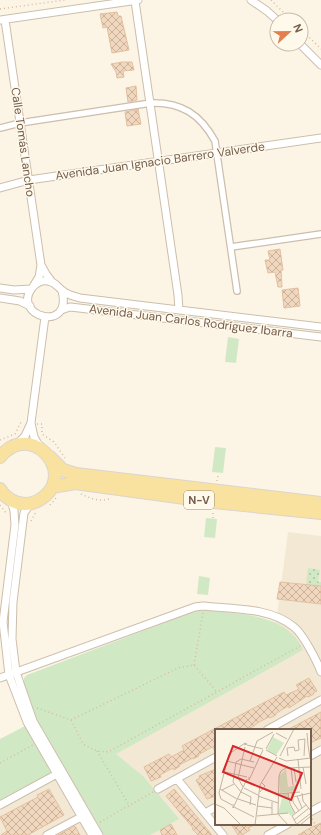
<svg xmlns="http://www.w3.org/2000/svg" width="321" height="835" viewBox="0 0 321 835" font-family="'DM Sans',sans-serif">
<defs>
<pattern id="grass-dots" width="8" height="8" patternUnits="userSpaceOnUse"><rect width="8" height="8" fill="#d0e9c4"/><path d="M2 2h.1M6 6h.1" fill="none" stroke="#adc0a1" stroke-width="1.8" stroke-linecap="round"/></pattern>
<pattern id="building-cross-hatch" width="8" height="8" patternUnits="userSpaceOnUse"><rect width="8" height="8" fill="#f1d7be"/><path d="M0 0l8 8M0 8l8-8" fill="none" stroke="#c8b29c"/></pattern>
</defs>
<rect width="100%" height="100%" fill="#fcf5e6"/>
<!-- residential -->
<path fill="#f3e8d4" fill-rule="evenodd" d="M288,532l33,4v299h-321v-34l272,-148zM216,730h94v94h-94z"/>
<!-- grass -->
<path fill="url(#grass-dots)" d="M308,568l12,2 -2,12h3v4l-15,-1z"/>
<!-- green -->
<path fill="#d0e9c4" d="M228,337l11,2 -3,24 -11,-1z
M215,447l11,1 -3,25 -11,-1z
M206,518l11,1 -2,19 -11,-1z
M199,576l11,2 -2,17 -11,-1z
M201,610h9c27,4 62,4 82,24 5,4 8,10 11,16l-187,104 28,23 35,42 -29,16h-46l-69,-119 -11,-30v-8l3,-3 168,-64z
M25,726l27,48 -52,27v-62z"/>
<!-- building -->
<path fill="url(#building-cross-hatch)" stroke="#e3c09f" d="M117,12l1,4h3l8,34 -17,3 -5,-26 -4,1 -3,-14z
M122,62h10l2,8 -11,1 1,6 -7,1 -1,-6 -5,-8z
M136,86l1,14 -9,2 -2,-14z
M138,109l3,15 -14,2 -2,-14z
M280,249l3,21h-2l1,17h-4l-3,-15 -7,1 -3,-13h5l-2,-9z
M298,288l2,18 -16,2 -2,-18z
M280,582l41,4v18l-44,-5z
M309,678l8,13 -4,2 1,1 -6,3 -1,-1 -18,12 -1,-2 -13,8 1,1 -6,3 -1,-1 -10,5 -8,6 -1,-1 -6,3h-28v22l-4,-5 -14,8 1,1 -6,3v-1l-14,7 1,1 -6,4 -1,-2 -13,7 1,2 -10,4 -7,-14 25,-13 2,3 13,-7 -2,-4 102,-54 2,3 13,-6 -3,-4z
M321,712v26l-11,5v-13h-23z
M216,769v27l-9,3 -11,-19 4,-2 -1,-2z
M49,789l15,26 -36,20h-27l6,-4 -7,-14 38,-20 -1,-2z
M174,789l10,12 28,34h-14l-6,-6 1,-1 -27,-32z
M321,823v12h-23l12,-7z
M171,824l6,11h-15l-2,-5z
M231,824h25l-8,4 2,2 -8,5h-4z
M75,826l5,9h-22z"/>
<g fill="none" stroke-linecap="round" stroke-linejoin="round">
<defs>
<path id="pedestrian" d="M0,128l20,-5 131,-20c30,-1 49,11 64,38l22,150
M231,247l90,-13"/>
<path id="minor" d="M251,0l16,11 10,9
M135,1l43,294 1,15
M0,20l138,-20
M5,20l36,245 5,9 6,8
M300,44l21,21
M0,188l29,-8 292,-42
M34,285l5,-8 2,-12
M0,288l14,2 17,-1
M62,291c11,43 -51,25 -30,-3 4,-5 10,-8 16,-7 8,1 9,6 15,10 4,4 11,5 17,7l241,29
M0,298l20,3 10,5
M61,310l9,-3 9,1 242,29
M31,423l3,14 7,12
M17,444l8,-8 6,-13 14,-106
M11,500l3,11 1,14 -12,97 6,53 18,47 65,113
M31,503l-7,10 -11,89 -1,37 4,33 17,49 66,114
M0,678l195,-71 8,-1c29,3 67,1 91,21 9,7 23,34 27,45
M267,730l54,-30
M310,756l11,-6
M177,779l46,56
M158,789l58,-32
M0,805l57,-31
M310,812l11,-6
M205,813l11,-6
M47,835l34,-18
M268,835l20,-11"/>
<path id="primary" d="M0,457c30,-37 75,13 45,39 -6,5 -12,8 -20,8 -10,0 -20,-6 -25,-15
M50,457l13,13 13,4 245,29
M52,487l23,-4 139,19 107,11"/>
</defs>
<!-- pedestrian casing -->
<use href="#pedestrian" stroke="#cdbeac" stroke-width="8"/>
<!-- minor casing -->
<use href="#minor" stroke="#cdbeac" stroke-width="9"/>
<!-- primary casing -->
<use href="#primary" stroke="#dbd5d0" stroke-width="14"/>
<!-- path -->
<path stroke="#d6bba1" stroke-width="1.5" stroke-dasharray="1 3" stroke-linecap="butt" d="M271,0l20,20
M0,9l65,-9
M301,29l20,20
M37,424h5v10l12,8 11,16
M0,440l15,-6 6,-12h2
M217,481l1,-6
M81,494c9,4 20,9 30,4
M0,505l6,8
M50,505l8,-9
M213,518v-6
M31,521l5,-9
M194,665l9,-52
M37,708l34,12 107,-52 16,-3 23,27
M71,720l12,24 14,7 11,1 192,-106
M97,751l32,54
M0,763l33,-18
M312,819l9,15
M100,822l53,-30"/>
<!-- pedestrian -->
<use href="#pedestrian" stroke="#fff" stroke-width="5.5"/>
<!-- minor -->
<use href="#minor" stroke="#fff" stroke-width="7"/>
<!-- primary -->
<use href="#primary" stroke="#f9e1a0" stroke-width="12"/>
</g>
<g text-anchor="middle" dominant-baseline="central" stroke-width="3" stroke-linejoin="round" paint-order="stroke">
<!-- shield labels -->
<rect fill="#fff9ec" stroke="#9e8c7b" stroke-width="1" x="184" y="491" width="30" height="18" rx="3"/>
<g font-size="11" font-weight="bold" fill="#755e4b">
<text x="199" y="500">N-V</text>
</g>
<!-- street labels -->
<g font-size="12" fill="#755e4b" stroke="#fff9ec">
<text transform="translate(23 142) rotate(82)">Calle Tomás Lancho</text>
<text transform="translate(160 161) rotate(-8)">Avenida Juan Ignacio Barrero Valverde</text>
<text transform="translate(191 321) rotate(7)">Avenida Juan Carlos Rodríguez Ibarra</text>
</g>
</g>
<!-- overview -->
<g transform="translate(215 729)">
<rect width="96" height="96" fill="#fcf5e6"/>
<path d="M58,8l11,6 -8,12 -9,-5zM71,40l2,18 8,-2v6l-16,2 -1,-17zM68,65h5l1,10 6,9 -4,3 -3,-3 -10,1z" fill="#d0e9c4"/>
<path fill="none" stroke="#c2b4a3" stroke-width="1" d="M61,4l11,6M92,4l1,12M32,16l16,4M93,16l2,13M51,20l8,-15M51,21l11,6M65,27l14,-27M73,27l-1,-8 7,-1 1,4 4,-1 -1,-10 7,-1 -1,17M64,29l7,3 25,-3M83,30l3,30M12,32l27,7M35,32l7,-20 16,-9M88,38l3,17M76,39l2,17M79,39l2,14M10,43l22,5M34,48v3l14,-30M28,58l-5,-9 7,-31M29,59l14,7M49,59l14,6 22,-2M5,60l17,10M7,61l12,-6M26,63l-8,-10 3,-20 5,-3 13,3M26,63l10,5 -1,8M45,63l5,-6 -3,-3M73,64l2,11 5,9M77,64l1,9 6,9M87,64l1,8 8,10M43,67l20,7M82,67l5,12M78,68l18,-4M23,70l18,6M0,75l9,4 17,17M18,75v4l14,-29M17,76l-11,-6 -2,-6 10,-39 16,-11 2,1 -3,1M42,77l15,2M19,78l20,10M63,85l1,-38 2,-5 5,-3 25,-1M63,85l10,11M57,86v-13M42,87l31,-3M79,91l15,-12M82,95l14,-11M40,96l5,-40 17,-28M82,96l-5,-9 14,-11M85,96l11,-9"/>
<path fill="#d62828" fill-opacity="0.15" stroke="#d62828" stroke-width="2" d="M18,17l69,27 -11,27 -68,-28z"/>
<rect width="96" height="96" fill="none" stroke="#755e4b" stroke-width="2"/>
</g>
<!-- north arrow -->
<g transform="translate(289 32) rotate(68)"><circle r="19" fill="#fff9ec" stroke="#c8bbac"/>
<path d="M0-3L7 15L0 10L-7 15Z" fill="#e37e4e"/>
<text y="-6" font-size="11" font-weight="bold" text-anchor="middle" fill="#755e4b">N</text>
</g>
</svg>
